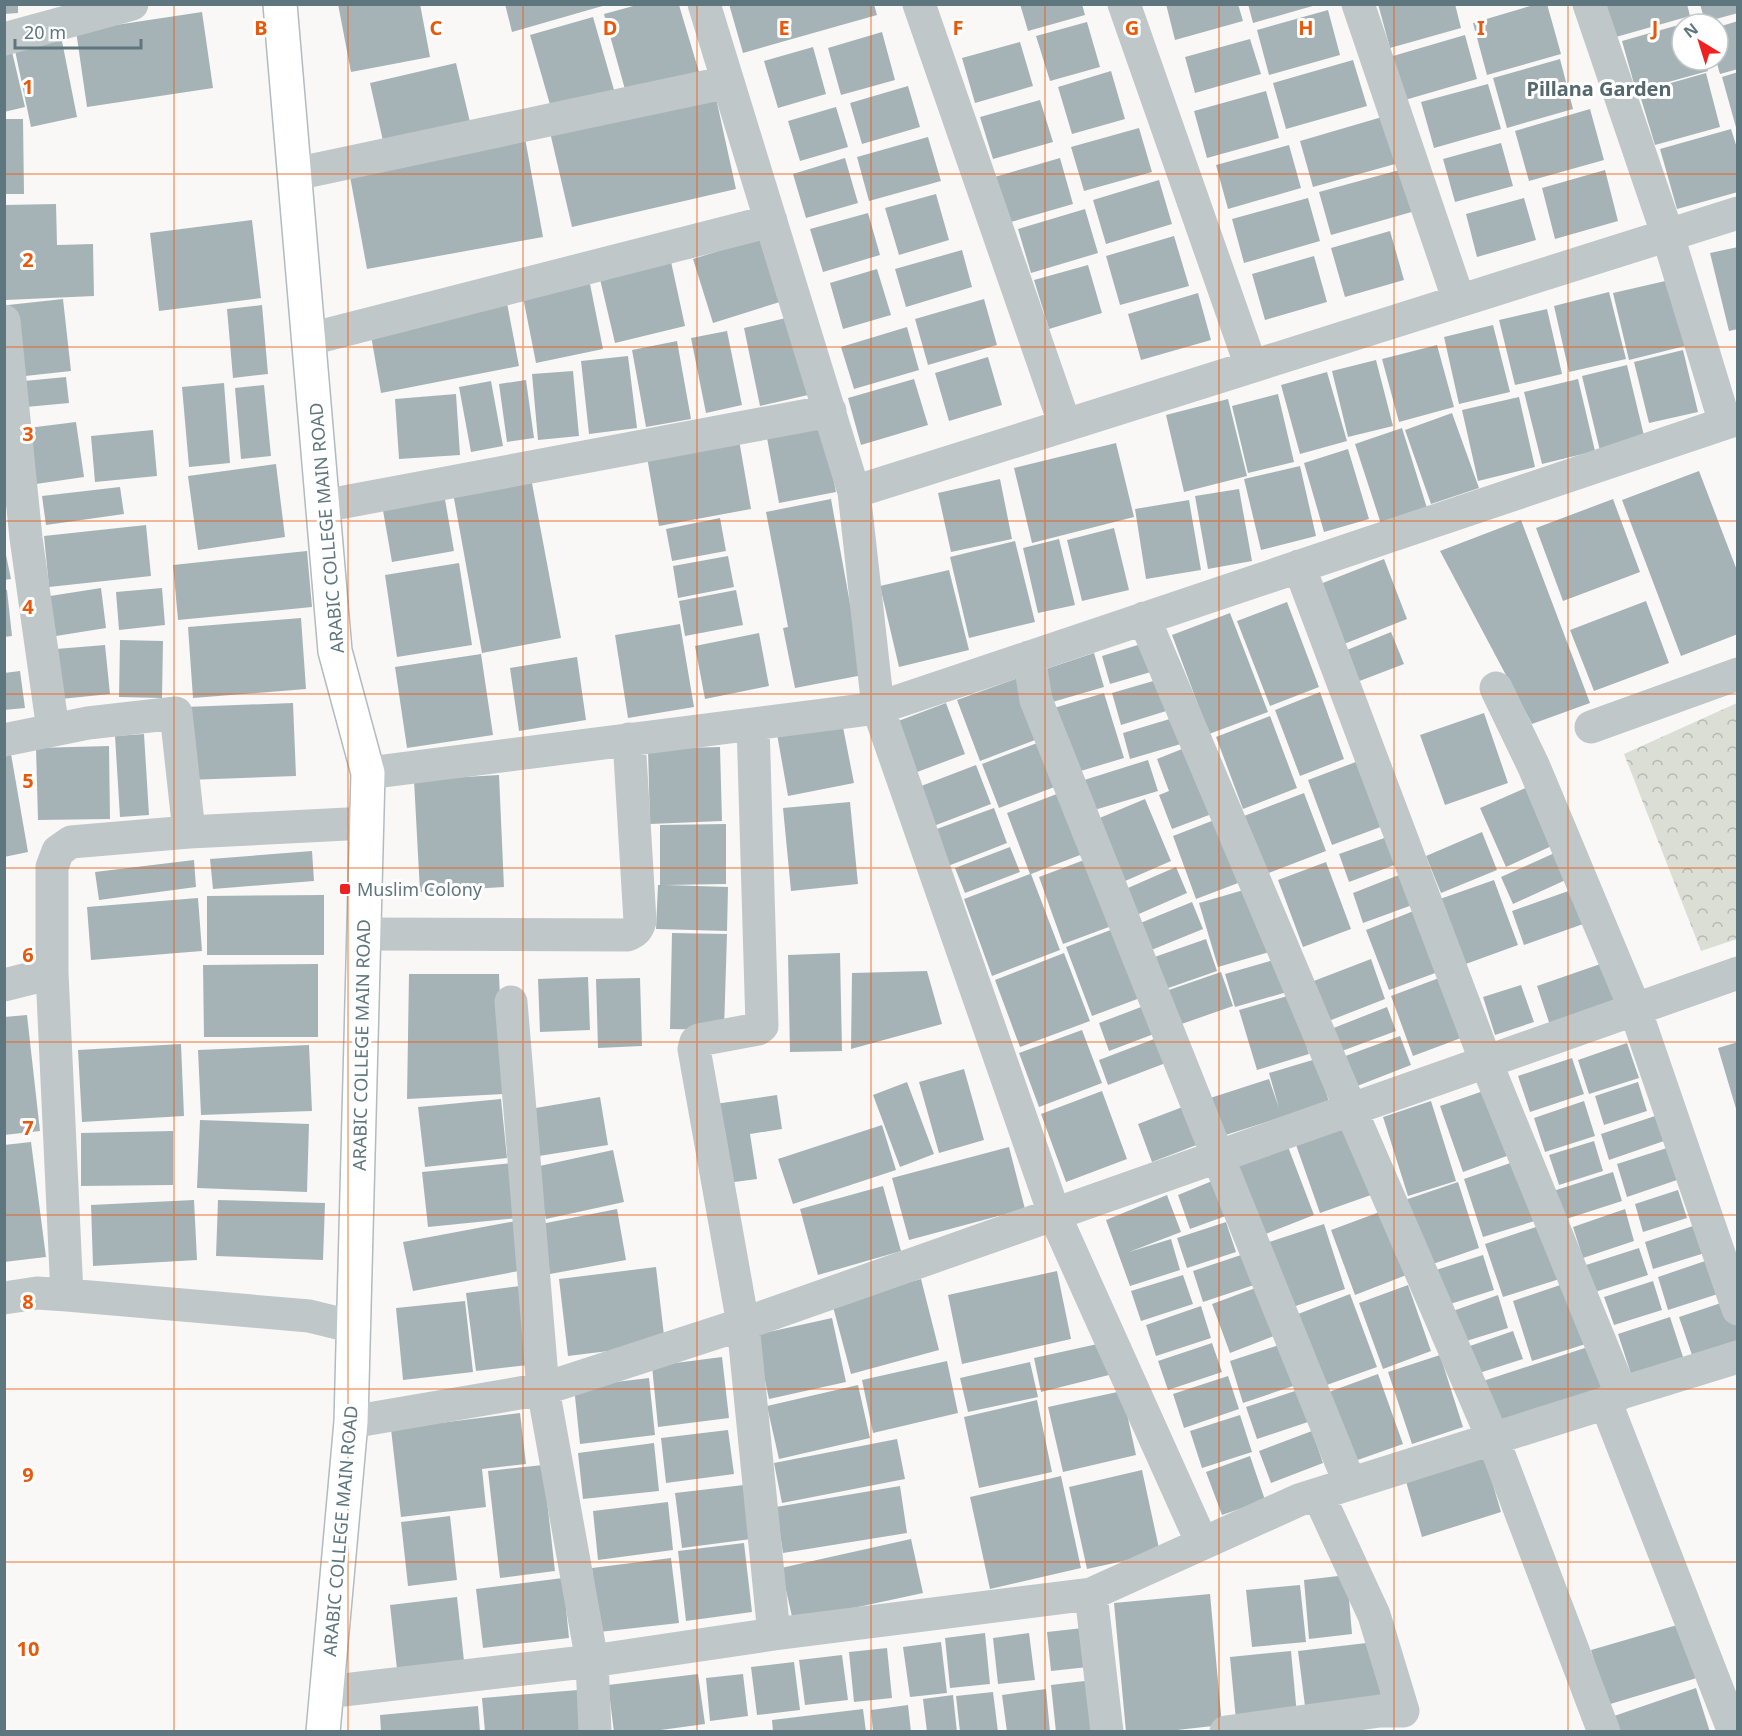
<svg xmlns="http://www.w3.org/2000/svg" width="1742" height="1736" viewBox="0 0 1742 1736" font-family="'Noto Sans',sans-serif">
<defs>
<pattern id="park-crowns" width="20" height="18" patternUnits="userSpaceOnUse" patternTransform="scale(1.5)"><rect width="20" height="18" fill="#daded5"/><path d="M2 6a3 3 0 1 1 6 0M12 15a3 3 0 1 1 6 0" fill="none" stroke="#b4b9b2"/></pattern>
</defs>
<rect width="100%" height="100%" fill="#f9f8f6"/>
<!-- park -->
<path fill="url(#park-crowns)" d="M1737,703v236l-36,12 -77,-197z"/>
<!-- building -->
<path fill="#a6b3b6" d="M4,4h14v9l-14,1z
M338,4h82l10,53 -79,15z
M505,4h101v1l-94,27z
M729,4h145l3,11 -134,38z
M1020,4h62l3,11 -57,16z
M1166,4h72l5,17 -68,19z
M1248,4h68v1l-63,18z
M1378,4h77l6,24 -71,20z
M1537,4h10l14,50 -74,21 -14,-52z
M1606,4h81l3,12 -74,21z
M1700,4h38v9l-33,9z
M637,5h42l20,67 -73,21 -22,-79z
M1328,10l12,45 -71,20 -12,-45z
M202,12l11,76 -126,19 -11,-76z
M593,17l23,80 -63,18 -23,-80z
M1738,21v48l-18,5 -4,-14h2v-33z
M1087,22l13,45 -50,14 -14,-45z
M1682,24v36h23l3,11 -72,20 -14,-50z
M60,31l17,86 -46,10 -18,-86z
M882,32l13,48 -54,15 -13,-47z
M1465,35l12,44 -72,21 -12,-44z
M1250,39l11,35 -66,19 -10,-36z
M1020,42l13,44 -58,17 -13,-45z
M10,43l15,64 -21,5v-68z
M813,47l13,47 -48,14 -14,-47z
M1560,59l13,50 -66,19 -14,-50z
M1353,60l14,46 -81,23 -13,-46z
M456,63l14,59 -87,19 -13,-58z
M1111,71l14,48 -53,15 -14,-47z
M1738,72v59h-1l-15,-54z
M1706,73l14,54 -65,18 -16,-53z
M1488,84l13,45 -67,19 -13,-46z
M908,86l12,41 -58,17 -12,-41z
M714,89l22,100 -164,38 -23,-99z
M1266,91l13,47 -72,20 -13,-47z
M1040,100l13,42 -60,17 -13,-42z
M836,107l12,40 -48,14 -12,-40z
M1590,109l14,51 -75,21 -14,-50z
M1382,117l13,47 -82,23 -13,-46z
M4,119h19l1,75h-20z
M1139,128l13,44 -68,19 -13,-44z
M1731,129l7,22v41l-61,17 -17,-60z
M928,137l13,44 -72,20 -12,-44z
M525,138l18,99 -176,32 -18,-98z
M1501,143l12,43 -58,16 -12,-43z
M1289,145l12,43 -73,21 -12,-44z
M845,158l13,45 -52,15 -13,-44z
M1060,158l13,46 -69,20 -13,-46z
M1403,169l12,42 -84,24 -12,-43z
M1605,170l13,51 -63,18 -13,-51z
M1159,180l13,44 -66,20 -13,-44z
M936,194l13,46 -50,15 -14,-47z
M1308,198l12,43 -76,22 -12,-44z
M1524,198l12,42 -59,17 -11,-43z
M56,204l1,41 36,-1 1,52 -88,4 -2,-95z
M1085,209l13,44 -67,20 -13,-44z
M868,213l12,42 -57,17 -13,-43z
M252,220l9,78 -102,13 -9,-78z
M1390,231l14,49 -59,17 -14,-49z
M1174,236l15,50 -69,19 -14,-49z
M763,237l20,64 -70,22 -20,-64z
M1738,247v82l-9,2 -19,-78z
M962,250l10,37 -66,20 -11,-38z
M1314,256l13,46 -62,18 -13,-46z
M670,257l15,69 -70,17 -16,-68z
M1088,265l14,48 -53,16 -15,-49z
M877,269l14,46 -48,14 -13,-46z
M589,279l14,70 -67,14 -14,-71z
M1674,279l15,66 -60,15 -16,-67z
M1609,292l17,67 -57,13 -15,-66z
M1198,293l13,47 -70,20 -13,-46z
M63,299l8,72 -55,6 -8,-72z
M984,299l13,46 -69,20 -13,-46z
M507,303l12,63 -138,27 -11,-63z
M262,305l6,69 -35,4 -6,-69z
M1547,309l15,65 -47,11 -16,-65z
M790,317l18,78 -48,11 -16,-78z
M1493,325l17,67 -51,12 -15,-67z
M907,327l12,43 -65,19 -13,-42z
M727,331l15,74 -36,8 -15,-75z
M677,341l14,78 -45,8 -14,-77z
M1437,345l17,62 -55,15 -17,-63z
M1683,350l15,62 -49,11 -15,-61z
M628,356l9,72 -48,6 -8,-73z
M988,357l14,48 -53,16 -14,-48z
M1376,360l17,66 -45,11 -16,-66z
M1627,365l19,79 -45,11 -19,-79z
M573,371l6,65 -41,4 -6,-66z
M1327,372l20,69 -47,13 -19,-69z
M66,377l3,26 -43,4 -2,-26z
M914,379l14,46 -67,20 -13,-47z
M1578,379l17,72 -53,13 -18,-72z
M526,380l8,58 -27,4 -8,-58z
M491,381l12,65 -32,6 -12,-65z
M224,383l6,80 -41,4 -7,-80z
M264,385l7,71 -30,3 -6,-71z
M456,394l4,61 -61,4 -4,-60z
M1278,394l16,68 -46,11 -16,-67z
M1519,397l16,70 -57,14 -16,-71z
M1228,399l19,77 -63,16 -18,-77z
M1452,413l27,75 -48,16 -26,-74z
M76,422l8,55 -48,7 -8,-56z
M823,427l13,65 -57,11 -12,-65z
M1402,428l25,80 -46,16 -26,-80z
M153,430l4,46 -62,6 -4,-46z
M739,440l12,69 -92,17 -12,-69z
M1116,443l18,74 -102,26 -18,-75z
M1348,449l21,70 -45,13 -20,-69z
M276,464l9,73 -87,13 -10,-74z
M1300,466l16,70 -55,14 -17,-71z
M1699,471l39,102v61l-57,22 -59,-156z
M531,478l30,160 -79,15 -29,-160z
M1000,479l12,60 -61,13 -13,-59z
M120,487l4,27 -78,11 -4,-29z
M443,488l11,63 -62,11 -11,-63z
M1239,489l13,72 -44,8 -13,-73z
M831,499l32,176 -68,13 -12,-60 5,-1 -22,-115z
M1613,499l27,73 -77,29 -27,-73z
M1189,500l12,70 -55,9 -11,-70z
M720,518l6,33 -54,10 -6,-32z
M1521,520l69,183 -58,21 -92,-173z
M146,525l5,51 -102,11 -5,-51z
M1114,528l15,62 -47,11 -15,-61z
M1059,539l16,66 -37,8 -15,-65z
M1015,541l20,81 -66,16 -19,-81z
M4,545l7,34 -7,1z
M307,551l5,56 -134,13 -5,-55z
M728,556l6,31 -56,11 -5,-32z
M1384,559l23,60 -68,27 -24,-60z
M459,563l13,82 -75,12 -12,-82z
M949,570l20,80 -70,17 -19,-81z
M101,588l5,40 -50,8 -6,-40z
M162,588l3,37 -46,5 -3,-38z
M4,590h3l5,46 -8,1z
M736,590l7,35 -58,11 -6,-35z
M1646,601l23,62 -75,28 -24,-61z
M1287,602l32,85 -49,19 -33,-85z
M1230,613l38,99 -59,22 -37,-99z
M301,618l5,71 -113,9 -5,-71z
M680,624l14,83 -66,11 -13,-83z
M1391,632l13,32 -55,21 -12,-31z
M759,633l10,53 -64,13 -10,-53z
M120,640l43,1 -1,57 -43,-1z
M1151,641l10,28 -51,15 -8,-28z
M105,645l5,49 -49,5 -5,-50z
M1094,653l10,34 -55,16 -9,-32z
M481,654l12,81 -86,13 -12,-81z
M577,657l9,63 -67,11 -9,-63z
M20,671l5,37 -21,2v-37z
M1021,677l22,60 -63,24 -23,-61z
M1167,677l9,31 -55,17 -9,-32z
M1320,692l24,67 -44,17 -25,-66z
M1104,693l20,65 -50,15 -20,-65z
M293,703l3,73 -109,4 -2,-73z
M946,703l19,51 -53,20 -19,-51z
M1484,713l24,70 -63,22 -25,-70z
M1183,715l8,26 -61,18 -7,-26z
M1270,716l27,72 -54,21 -27,-72z
M842,722l12,61 -66,13 -11,-62z
M144,734l5,81 -29,2 -5,-81z
M1048,739l17,44 -66,25 -17,-44z
M1192,745l25,67 -45,17 -13,-34 10,-4 -12,-32z
M109,746l1,73 -72,1 -2,-72z
M720,747l2,74 -72,3 -2,-75z
M11,754l17,98 -24,5v-102z
M1369,757l25,65 -62,23 -24,-65z
M1148,760l10,31 -67,20 -10,-30z
M976,765l15,39 -60,23 -15,-39z
M499,775l5,112 -84,5 -6,-112z
M1532,785l26,58 -52,24 -26,-59z
M1070,789l23,61 -62,24 29,76 -68,26 -28,-77 66,-25 -23,-61z
M1304,793l22,58 -60,23 -22,-58z
M1145,799l26,62 -55,24 -26,-63z
M850,802l8,82 -67,7 -8,-83z
M994,808l13,35 -59,23 -14,-36z
M1222,817l24,63 -50,19 -23,-63z
M726,824v60l-60,1 62,2 -1,44 -71,-2 2,-44h2v-60z
M1482,832l15,38 -56,23 -15,-37z
M1390,836l10,27 -51,19 -10,-28z
M1010,847l10,25 -55,21 -10,-25z
M312,851l2,30 -101,8 -3,-30z
M1559,851l11,27 -57,26 -12,-27z
M1092,857l25,67 -54,20 -24,-67z
M194,860l2,27 -97,13 -4,-28z
M1326,862l25,67 -48,18 -25,-67z
M1176,867l11,26 -55,24 -11,-26z
M1404,873l11,31 -52,19 -10,-30z
M1494,880l24,65 -55,20 -23,-66z
M1254,887l19,64 -55,16 -19,-64z
M1574,889l12,34 -62,22 -12,-34z
M324,895v60h-117v-59z
M198,898l4,53 -111,9 -4,-53z
M1192,902l11,27 -59,24 -11,-27z
M1416,910l22,62 -49,18 -23,-60z
M1121,926l27,69 -56,21 -26,-69z
M672,933l55,1 -3,96 -54,-1z
M1206,939l11,32 -60,21 -11,-32z
M840,953l2,98 -52,1 -2,-97z
M1064,953l26,68 -70,26 -25,-67z
M1277,959l10,33 -52,15 -10,-33z
M1371,959l14,40 -64,25 -15,-40z
M1609,961l14,43 -72,24 -14,-42z
M318,964v73h-114l-1,-72z
M927,971l15,53 -91,25 1,-76z
M1221,972l12,34 -60,21 -13,-34z
M409,974h90l5,120 -97,5z
M588,977l2,53 -50,2 -2,-53z
M640,978l2,68 -44,2 -2,-69z
M1439,978l22,60 -48,18 -22,-60z
M1521,985l13,37 -39,13 -12,-38z
M1291,995l18,59 -52,16 -18,-60z
M1149,1004l10,28 -50,19 -10,-28z
M1387,1007l9,24 -57,21 -8,-23z
M27,1015l13,116 -36,4v-118z
M1082,1030l20,53 -63,24 -20,-54z
M1162,1036l9,25 -63,24 -9,-25z
M1400,1036l11,29 -59,23 -12,-30z
M1738,1042v70h-1l-19,-64z
M1627,1043l12,35 -50,16 -11,-34z
M181,1044l3,72 -102,6 -4,-72z
M309,1045l3,66 -111,4 -3,-65z
M1572,1058l12,36 -54,18 -12,-36z
M1316,1059l13,43 -116,37 -12,-38 68,-22 10,29 -10,-35z
M964,1069l20,71 -45,13 -20,-71z
M907,1082l27,72 -34,13 -27,-72z
M1638,1082l9,29 -43,14 -9,-29z
M1492,1088l23,65 -52,19 -23,-66z
M1102,1091l25,68 -61,23 -25,-68z
M777,1095l5,34 -32,5 7,45 -30,4 -12,-79z
M600,1097l8,48 -69,11 -9,-47z
M501,1099l6,59 -82,9 -7,-60z
M1431,1101l25,80 -48,15 -25,-79z
M1584,1101l11,35 -50,16 -11,-34z
M1193,1103l14,38 -55,21 -14,-38z
M1655,1116l9,25 -55,19 -8,-26z
M200,1120l109,4 -2,68 -110,-4z
M882,1125l14,45 -103,34 -15,-45z
M1347,1127l24,68 -51,18 -24,-68z
M173,1131v54l-92,1v-53z
M1594,1141l9,30 -44,14 -10,-30z
M31,1142l15,115 -42,5v-117z
M1287,1144l27,71 -56,22 -28,-71z
M1009,1147l16,62 -116,31 -17,-62z
M1667,1148l10,32 -50,17 -10,-33z
M613,1150l11,52 -78,17 -11,-52z
M1522,1159l19,60 -58,18 -19,-58z
M513,1163l5,55 -90,9 -6,-55z
M1613,1172l9,29 -59,19 -10,-29z
M1217,1179l14,35 -41,15 -12,-34z
M1458,1182l21,66 -55,19 -22,-66z
M883,1186l18,65 -83,24 -18,-66z
M1678,1190l9,28 -44,14 -8,-28z
M1167,1195l14,37 -52,20 42,-13 9,31 -50,16 -24,-66z
M194,1200l3,60 -104,6 -2,-61z
M218,1200l107,3 -2,57 -107,-4z
M617,1209l9,51 -76,14 -9,-50z
M1625,1209l9,32 -51,17 -10,-31z
M1385,1210l24,64 -54,21 -24,-65z
M516,1221l8,49 -111,21 -10,-49z
M1226,1222l10,30 -49,16 -10,-30z
M1548,1223l18,54 -63,20 -18,-53z
M1324,1224l21,65 -58,20 -21,-66z
M1699,1224l9,28 -55,17 -8,-27z
M1639,1248l9,27 -53,17 -9,-27z
M1244,1254l10,31 -51,17 -10,-31z
M1483,1255l11,35 -47,15 -11,-35z
M1711,1259l10,34 -53,17 -10,-33z
M656,1267l9,77 -97,12 -9,-77z
M1057,1271l14,68 -109,25 -14,-69z
M1183,1275l10,29 -52,17 -10,-30z
M921,1279l18,71 -88,24 -19,-71z
M1572,1281l20,61 -60,19 -19,-60z
M1653,1281l9,29 -48,15 -10,-28z
M1269,1283l18,48 -57,22 -18,-49z
M528,1285l9,79 -61,7 -10,-78z
M1408,1285l23,66 -48,18 -24,-66z
M1350,1294l27,73 -53,19 -26,-72z
M1498,1295l10,33 -48,15 -10,-31z
M1733,1299l5,14v27l-46,15 -13,-38z
M465,1301l8,71 -70,8 -7,-72z
M1201,1306l10,32 -55,18 -10,-31z
M1670,1317l13,40 -52,17 -13,-40z
M832,1318l14,64 -77,17 -14,-64z
M1513,1331l10,28 -47,15 -9,-27z
M1102,1343l7,32 -68,17 -7,-34z
M1212,1343l10,29 -54,18 -10,-29z
M1285,1343l14,41 -56,19 -13,-42z
M1591,1346l14,43 -112,36 -13,-43z
M1440,1355l23,72 -51,17 -24,-72z
M722,1357l7,61 -71,9 -6,-61z
M947,1361l11,52 -85,20 -11,-53z
M1030,1362l8,35 -70,15 -8,-34z
M1378,1374l25,70 -51,18 -26,-69z
M1228,1376l11,33 -55,19 -11,-34z
M649,1378l6,57 -75,9 -6,-57z
M858,1385l12,53 -91,21 -12,-53z
M1298,1390l10,32 -51,17 -11,-32z
M1122,1391l14,64 -73,17 -15,-65z
M1037,1400l15,72 -73,16 -15,-71z
M520,1413l6,51 -44,5 4,38 -85,10 -10,-88z
M1240,1415l12,37 -50,16 -12,-37z
M728,1430l6,44 -68,9 -5,-45z
M1312,1431l11,32 -52,20 -12,-32z
M897,1439l8,40 -123,24 -8,-40z
M654,1443l5,48 -76,8 -5,-46z
M1484,1454l17,58 -79,25 -17,-59z
M1250,1456l15,44 -43,15 -16,-43z
M543,1465l12,106 -55,7 -12,-107z
M1142,1470l18,83 -73,16 -18,-82z
M1061,1476l20,92 -91,21 -20,-92z
M744,1485l7,54 -69,9 -7,-55z
M900,1486l7,47 -124,20 -7,-46z
M668,1502l5,48 -75,10 -5,-49z
M450,1516l7,64 -49,6 -7,-64z
M911,1539l12,54 -130,28 -12,-53z
M744,1543l8,69 -66,9 -8,-70z
M671,1558l8,65 -80,9 -7,-64z
M1347,1575l5,59 -43,5 -5,-59z
M563,1578l6,60 -86,10 -7,-59z
M1300,1585l6,57 -54,5 -6,-57z
M1210,1594l12,131 -63,7h-33l-12,-129z
M457,1597l7,64 -67,8 -7,-64z
M1684,1623l16,54 -93,28 -16,-55z
M1083,1628l5,39 -37,4 -4,-39z
M985,1633l5,51 -40,4 -5,-50z
M1029,1633l6,47 -37,4 -5,-46z
M941,1642l6,51 -37,4 -7,-50z
M1375,1642l7,63 -76,9 -8,-63z
M887,1648l5,50 -38,4 -5,-50z
M1291,1651l6,64 -61,5 -6,-63z
M842,1655l6,45 -43,5 -6,-45z
M794,1662l6,48 -43,5 -6,-48z
M698,1674l7,50 -59,8h-32l-6,-47z
M743,1674l5,42 -38,5 -4,-43z
M1093,1680l6,52h-43l-5,-47z
M1696,1688l14,44h-91l-5,-16z
M1046,1689l4,43h-43l-5,-37z
M578,1690l4,42h-97l-3,-34z
M993,1692l5,40h-38l-4,-36z
M953,1695l4,37h-30l-4,-33z
M908,1705l3,27h-38l-2,-22z
M478,1706l2,26h-99l-1,-17z
M863,1709l3,23h-93l-1,-12z"/>
<g fill="none" stroke-linecap="round" stroke-linejoin="round">
<defs>
<path id="secondary" d="M280,4l55,647 33,122 -17,649 -28,310"/>
</defs>
<!-- secondary casing -->
<use href="#secondary" stroke="#b2bbbe" stroke-width="36"/>
<!-- minor -->
<path stroke="#bfc7c9" stroke-width="33" d="M704,4l150,488 24,216 177,508 147,327
M919,4l146,421
M1124,4l127,362
M1358,4l101,297
M1589,4l79,232 57,187
M4,39l128,-35
M295,174l433,-92
M4,321l22,217 27,192
M310,339l461,-118
M854,492l884,-279
M323,506l507,-95
M1299,566l187,496 135,331
M1144,618l207,492 142,329 111,293
M1029,657l7,43 182,457 132,327
M1496,688l38,79 101,242 103,300
M753,724l9,302 -4,3 -59,11 -3,2 -2,7 49,275 31,310
M1591,727l147,-53
M4,740l84,-17 88,-10 13,119 178,-9
M368,773l510,-65 860,-289
M364,934l263,1c8,-3 11,-6 13,-14l-11,-182
M4,985l48,-12
M511,1002l32,387 49,272 3,71
M67,1295l-15,-322v-106l6,-16 13,-9 118,-10
M4,1298l33,-5 30,2 242,21 45,11
M1606,1403l128,329
M351,1422l192,-33 200,-65 995,-351
M1091,1594l16,138
M326,1692l266,-31 182,-27 317,-40 208,-94 307,-97 15,-10 117,-36
M1226,1732l154,-21h23l-29,-96 -56,-121"/>
<!-- secondary -->
<use href="#secondary" stroke="#fff" stroke-width="33"/>
</g>
<!-- grid -->
<path fill="none" stroke="#e8590c" stroke-width="1.5" stroke-opacity="0.55" d="M174,4v1728M348,4v1728M523,4v1728M697,4v1728M871,4v1728M1045,4v1728M1219,4v1728M1394,4v1728M1568,4v1728M4,174h1734M4,347h1734M4,521h1734M4,694h1734M4,868h1734M4,1042h1734M4,1215h1734M4,1389h1734M4,1562h1734"/>
<!-- markers -->
<rect fill="#ee2321" stroke="#fff" stroke-width="2" x="339" y="883" width="12" height="12" rx="3"/>
<g text-anchor="middle" dominant-baseline="central" stroke-width="6" stroke-linejoin="round" paint-order="stroke">
<!-- street labels -->
<g font-size="18" fill="#5e767d" stroke="#fff">
<text transform="translate(326 528) rotate(-95)">ARABIC COLLEGE MAIN ROAD</text>
<text transform="translate(361 1045) rotate(-89)">ARABIC COLLEGE MAIN ROAD</text>
<text transform="translate(340 1531) rotate(-85)">ARABIC COLLEGE MAIN ROAD</text>
</g>
<!-- poi labels -->
<g font-size="18" fill="#5e767d" stroke="#fff" text-anchor="start">
<text x="357" y="889">Muslim Colony</text>
</g>
<!-- neighbourhood labels -->
<g font-size="20" font-weight="bold" fill="#54686e" stroke="#fff">
<text x="1599" y="88">Pillana Garden</text>
</g>
</g>
<g font-size="20" text-anchor="middle" font-weight="bold" fill="#e8590c" stroke="#fff" stroke-width="6" stroke-linejoin="round" paint-order="stroke">
<text x="261" y="35">B</text>
<text x="436" y="35">C</text>
<text x="610" y="35">D</text>
<text x="784" y="35">E</text>
<text x="958" y="35">F</text>
<text x="1132" y="35">G</text>
<text x="1306" y="35">H</text>
<text x="1481" y="35">I</text>
<text x="1655" y="35">J</text>
<text x="28" y="94">1</text>
<text x="28" y="267">2</text>
<text x="28" y="441">3</text>
<text x="28" y="614">4</text>
<text x="28" y="788">5</text>
<text x="28" y="962">6</text>
<text x="28" y="1135">7</text>
<text x="28" y="1309">8</text>
<text x="28" y="1482">9</text>
<text x="28" y="1656">10</text>
</g>
<!-- border -->
<rect width="1742" height="1736" fill="none" stroke="#5e767d" stroke-width="12"/>
<!-- north arrow -->
<g transform="translate(1700 42) rotate(322)"><circle r="28" fill="#ffffff" stroke="#bfc8cb" stroke-width="1.5"/>
<path d="M0-4.5L10 22L0 15L-10 22Z" fill="#ee2321"/>
<text y="-9" font-size="16" font-weight="bold" text-anchor="middle" fill="#5e767d">N</text>
</g>
<!-- scale -->
<path d="M15 39v9h126v-9" fill="none" stroke="#5e767d" stroke-width="3"/>
<text x="24" y="39" font-size="18" fill="#5e767d" stroke="#ffffff" stroke-width="4.5" paint-order="stroke">20 m</text>
</svg>
